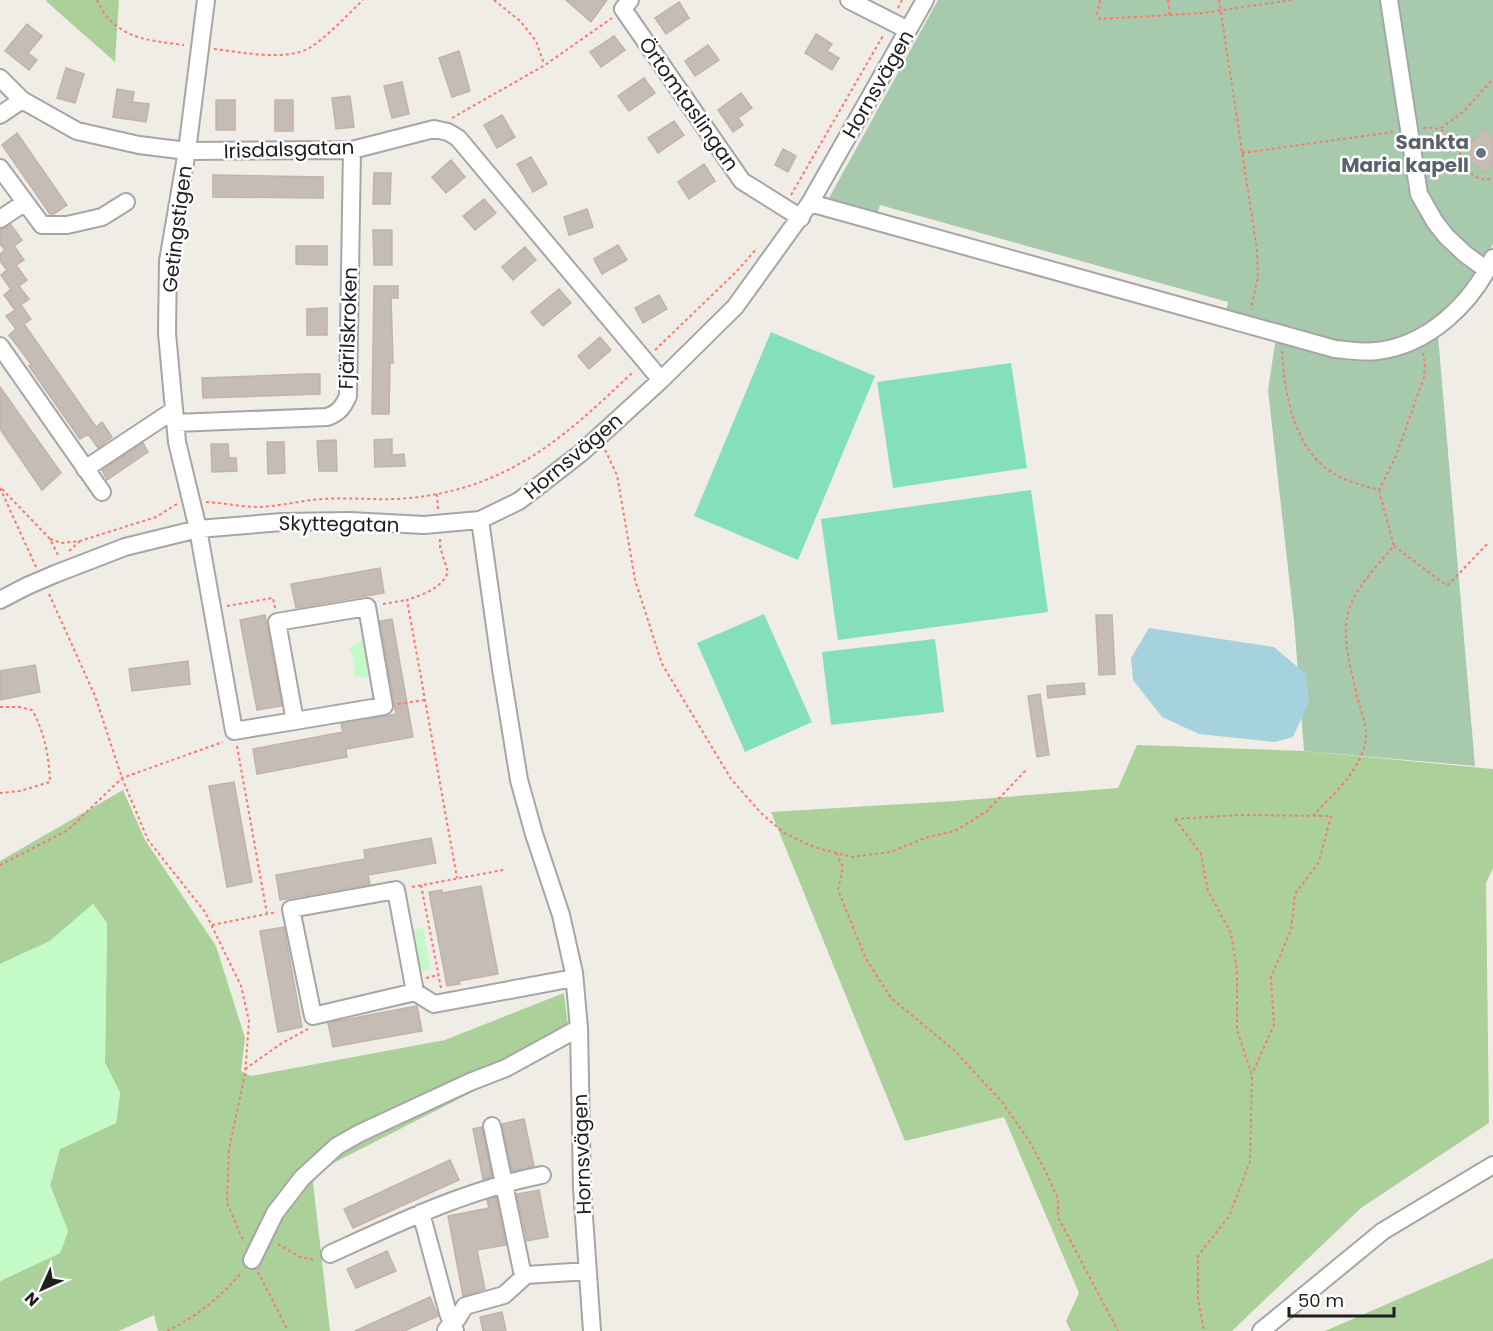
<svg xmlns="http://www.w3.org/2000/svg" width="1493" height="1331" viewBox="0 0 1493 1331" font-family="Poppins,sans-serif">
<rect width="100%" height="100%" fill="#f0ede6"/>
<!-- forest -->
<path fill="#abd09a" d="M46,0h73l-4,62 -68,-60z
M1137,745l167,6 189,18v99l-7,15 3,240 -128,85 -129,123h-161l-5,-10 13,-28 -75,-176 -99,24 -134,-329 183,-11 164,-13z
M123,790l22,50 71,106 29,92 -4,33 10,5 194,-36 119,-47 6,49 -258,132 18,157h-172l-4,-16 -35,16h-119v-50l60,-28 8,-22 -18,-46 10,-36 56,-26 4,-30 -15,-30 2,-140 -14,-19 -43,37 -50,23v-103z
M1493,1258v73h-168z"/>
<!-- cemetery -->
<path fill="#a6caab" d="M938,0h555v244l-19,37 -36,55 37,430 -171,-15 -10,-130 -26,-231 10,-66 -52,-12 2,-10 -348,-97 -3,9 -48,-16z"/>
<!-- park -->
<path fill="#c3fac6" d="M363,639c8,9 11,28 7,39l-16,-2v-16l-5,-11z
M93,904l14,19 -2,140 15,30 -4,30 -56,26 -10,36 18,46 -8,22 -60,28v-317l50,-23z
M423,928l8,41 -14,3 -9,-41z"/>
<!-- pitch -->
<path fill="#83e0bb" d="M771,332l104,44 -77,184 -104,-44z
M1011,363l16,105 -134,20 -16,-106z
M1031,490l17,122 -210,28 -17,-121z
M764,614l48,108 -67,30 -48,-109z
M935,639l9,73 -113,13 -9,-73z"/>
<!-- water -->
<path fill="#a6d2de" d="M1149,628l125,19 32,27 3,28 -16,35 -18,5 -76,-8 -37,-17 -29,-37 -2,-22z"/>
<!-- building -->
<path fill="#c5bcb5" stroke="#c2b3a8" stroke-width="1.5" d="M566,0h41l-16,22z
M679,2l10,16 -23,16 -11,-16z
M27,24l15,12 -14,17 9,7 -8,10 -24,-19z
M816,34l16,10 -5,7 12,7 -7,12 -27,-17z
M614,36l11,14 -24,17 -11,-15z
M708,45l11,15 -24,16 -10,-15z
M459,51l11,40 -18,6 -13,-39z
M66,68l18,6 -9,29 -18,-5z
M644,78l11,15 -26,18 -11,-15z
M402,82l7,32 -17,4 -8,-32z
M117,89l17,3 -2,10 17,2 -3,18 -33,-5z
M741,93l11,15 -14,10 5,7 -10,7 -15,-22z
M350,96l4,31 -18,2 -4,-31z
M216,100h19v30h-19z
M275,100h18v31h-18z
M502,115l13,22 -18,11 -13,-23z
M674,121l10,14 -26,18 -10,-15z
M1485,129l8,9v27l-8,8 -15,-13 2,-1 -4,-5 3,-3 -4,-4z
M17,133l50,72 -13,9h-4l-48,-69z
M783,149l13,7 -8,16 -13,-7z
M531,157l16,27 -14,8 -16,-28z
M451,160l14,17 -19,16 -14,-16z
M704,164l11,17 -26,18 -11,-17z
M374,173h17l-1,31h-17z
M213,175l110,2v21l-110,-1z
M484,199l12,14 -21,17 -12,-14z
M587,209l6,18 -24,8 -5,-18z
M11,225l11,15 -8,6 10,14 -8,5 11,15 -8,6 10,13 -8,6 10,14 -7,5 72,103 6,-5 10,15 -14,11 -10,-14 -8,5 -51,-73 2,-2 -22,-29 7,-6 -10,-13 9,-6 -11,-15 7,-6 -10,-14 6,-5 -7,-9v-7l5,-4 -5,-6v-14z
M373,230h19v35h-18z
M618,245l9,15 -25,14 -8,-15z
M296,246h31v19l-31,-1z
M525,247l11,13 -23,20 -11,-13z
M374,286h24v12h-7l2,65h-3l-1,51h-17z
M559,289l12,14 -28,23 -12,-14z
M659,295l8,14 -24,14 -8,-15z
M327,308v27h-20v-26z
M600,337l11,13 -22,19 -11,-13z
M307,374h13v20l-117,4 -1,-20z
M0,387l61,86 -19,17 -42,-61z
M392,439v16l12,-1 1,12 -30,1 -1,-27z
M336,440l1,31h-18l-2,-30z
M267,442h17l1,31 -17,1z
M143,443l5,9 -41,28 -5,-10z
M211,444h17l1,14h7l1,13 -25,1z
M380,568l4,25 -88,15 -5,-24z
M265,615l17,91 -25,4 -17,-90z
M1096,615h16l3,59 -16,1z
M392,619l21,118 -67,12 1,8 -90,17 -4,-25 90,-17 -2,-8 55,-10 -16,-93z
M188,661l2,23 -58,7 -3,-22z
M35,665l5,27 -40,8v-29z
M1084,683l1,11 -37,4 -1,-12z
M1040,694l9,61 -12,2 -9,-61z
M234,782l18,100 -25,5 -18,-101z
M431,838l5,25 -68,12 2,9 -90,16 -4,-25 89,-16 -1,-9z
M481,886l17,88 -39,7 1,3 -13,2 -18,-94 13,-2v3z
M284,927l18,100 -24,5 -18,-101z
M417,1006l5,25 -89,16 -5,-24z
M524,1119l10,47 -22,5 -10,-47z
M482,1127l10,50 -9,2 -10,-50z
M450,1160l9,20 -106,48 -9,-19z
M539,1190l9,47 -21,4 -10,-47z
M496,1197l10,48 -29,5 8,39 -22,7 -15,-80 41,-8 -2,-8z
M387,1251l9,20 -40,17 -9,-19z
M430,1297l8,19 -34,15h-49z
M502,1312l4,19h-23l-3,-14z"/>
<g fill="none" stroke-linecap="round" stroke-linejoin="round">
<defs>
<path id="minor" d="M206,0l-19,151 -19,110 -1,72 10,109 21,87 36,202 61,-10
M630,0l-7,9 119,172 59,37
M849,0l59,30
M1389,0l30,194 16,28 11,14 19,18 22,16
M0,78l22,22 55,31 62,14 48,6 165,-1 82,-21 14,3 10,6 203,242
M0,115l22,-15
M0,168l42,57h25l35,-8 24,-15
M810,203l525,146c14,1 28,4 42,2 52,-6 95,-48 116,-93
M0,219l24,-16
M0,346l102,146
M175,423l152,-6c12,-4 16,-10 21,-21l4,-246
M85,469l89,-59
M55,574l70,-27 73,-18 84,-7 68,-1 74,4 56,-5
M0,600l27,-14
M367,607l17,99 -89,15 -18,-99z
M415,992l-102,24 -22,-107 105,-19 19,102 19,12 140,-26
M492,1126l30,145 4,4 62,-4
M421,1213l27,100 7,18
M330,1254c70,-32 136,-64 212,-79
M252,1260l23,-47 27,-35 35,-32 23,-13 110,-51 36,-14 73,-40
M446,1330l11,-11 8,-13 39,-11 22,-20
M592,1331l-10,-143 -3,-160 -5,-55 -13,-58 -27,-81 -15,-54 -18,-111 -21,-149 39,-19 62,-48 80,-73 74,-73 75,-104 115,-203
M1261,1331l122,-100 110,-66"/>
</defs>
<!-- minor casing -->
<use href="#minor" stroke="#a6a6a6" stroke-width="20"/>
<!-- path -->
<path stroke="#fc786b" stroke-width="2" stroke-dasharray="3 3" stroke-linecap="butt" d="M97,0c18,39 49,40 87,45
M494,0l26,21 16,20 8,23
M1100,0l-3,14 3,5 103,-6 88,-13
M1168,0l2,16
M1219,0l38,250 1,27 -7,32
M898,8l4,-8
M214,49c27,3 73,13 97,-2 19,-13 35,-31 52,-47
M452,118l93,-53 67,-47
M1423,128c47,-6 28,58 70,51
M1441,128l22,-16 30,-33
M1242,153l151,-21
M791,195l93,-161
M655,350l82,-79 20,-23
M1282,351c2,40 11,92 45,118 16,12 34,16 52,21l17,-34 28,-79 1,-12 -2,-12
M605,450l12,25 18,105 27,84 69,115 30,34 23,20 30,14 38,10 38,-5 38,-15 27,-6 32,-20 39,-41
M0,488l36,79
M2,489l48,50 9,18
M437,494l1,16
M206,502c18,1 36,5 54,5 22,-1 42,-7 63,-8 29,-2 58,2 87,-1 99,-10 155,-61 224,-127
M50,539l11,4 19,-2 76,-24 21,-13
M440,539v8l8,25c-7,17 -24,22 -41,28l50,278
M1394,546l52,39 3,-1 40,-42
M69,551l11,-10
M49,594l46,102 27,82 26,62 57,72 36,74 8,35 -4,53 -16,75 -2,54 16,37
M383,604l24,-4
M227,606l46,-8 2,10
M398,704l27,-4
M0,707h19l13,3c13,23 17,47 18,72l-30,9 -20,2
M237,746l30,168
M1313,816c20,-22 51,-48 53,-80 1,-11 -8,-33 -10,-45 -19,-76 -14,-87 38,-145l-15,-55
M1175,819l26,35 7,37 23,42 6,38v59l15,45 -2,87 -21,54 -31,40v43l6,32
M1175,819l64,-4 92,1 -12,46 -24,32 -4,36 -20,47 3,48 -22,49
M836,853l7,14 -5,23 27,67 26,41 63,52 48,52 26,37 19,35 11,25v18l60,114
M0,865l68,-35 54,-52 101,-36
M421,885l20,103
M412,887l91,-17
M212,925l65,-13
M426,978l12,-3
M245,1069l37,-26 26,-14
M278,1244l22,13 16,3
M258,1272l30,59
M167,1331c31,-15 53,-34 75,-59"/>
<!-- minor -->
<use href="#minor" stroke="#fff" stroke-width="16"/>
<defs>
<path id="minor-bridge" d="M27,586l28,-12"/>
</defs>
<!-- minor-bridge casing -->
<use href="#minor-bridge" stroke="#a6a6a6" stroke-width="20" stroke-linecap="butt"/>
<!-- minor-bridge -->
<use href="#minor-bridge" stroke="#fff" stroke-width="16"/>
</g>
<!-- markers -->
<circle fill="#6b7280" stroke="#fff" stroke-width="2" cx="1481" cy="153" r="6"/>
<g text-anchor="middle" dominant-baseline="central" stroke-width="5" stroke-linejoin="round" paint-order="stroke">
<!-- street labels -->
<g font-size="20" fill="#1f1f1f" stroke="#fff">
<text transform="translate(878 84) rotate(-60)">Hornsvägen</text>
<text transform="translate(689 104) rotate(55)">Örtomtaslingan</text>
<text transform="translate(289 149) rotate(-2)">Irisdalsgatan</text>
<text transform="translate(177 229) rotate(-83)">Getingstigen</text>
<text transform="translate(348 328) rotate(-88)">Fjärilskroken</text>
<text transform="translate(573 456) rotate(-40)">Hornsvägen</text>
<text transform="translate(339 524) rotate(1)">Skyttegatan</text>
<text transform="translate(582 1154) rotate(-92)">Hornsvägen</text>
</g>
<!-- worship labels -->
<g font-size="20" font-weight="bold" fill="#5b616d" stroke="#fff" text-anchor="end">
<text x="1469" y="142">Sankta<tspan x="1469" dy="23">Maria kapell</tspan></text>
</g>
</g>
<!-- north arrow -->
<g transform="translate(42 1289) rotate(225)" stroke="#ffffff" stroke-width="4.5" paint-order="stroke">
<path d="M0-4.5L10 22L0 15L-10 22Z" fill="#1f1f1f"/>
<text y="-9" font-size="16" font-weight="bold" text-anchor="middle" fill="#1f1f1f">N</text>
</g>
<!-- scale -->
<path d="M1289 1307v9h105v-9" fill="none" stroke="#1f1f1f" stroke-width="3"/>
<text x="1298" y="1307" font-size="18" fill="#1f1f1f" stroke="#ffffff" stroke-width="4.5" paint-order="stroke">50 m</text>
</svg>
